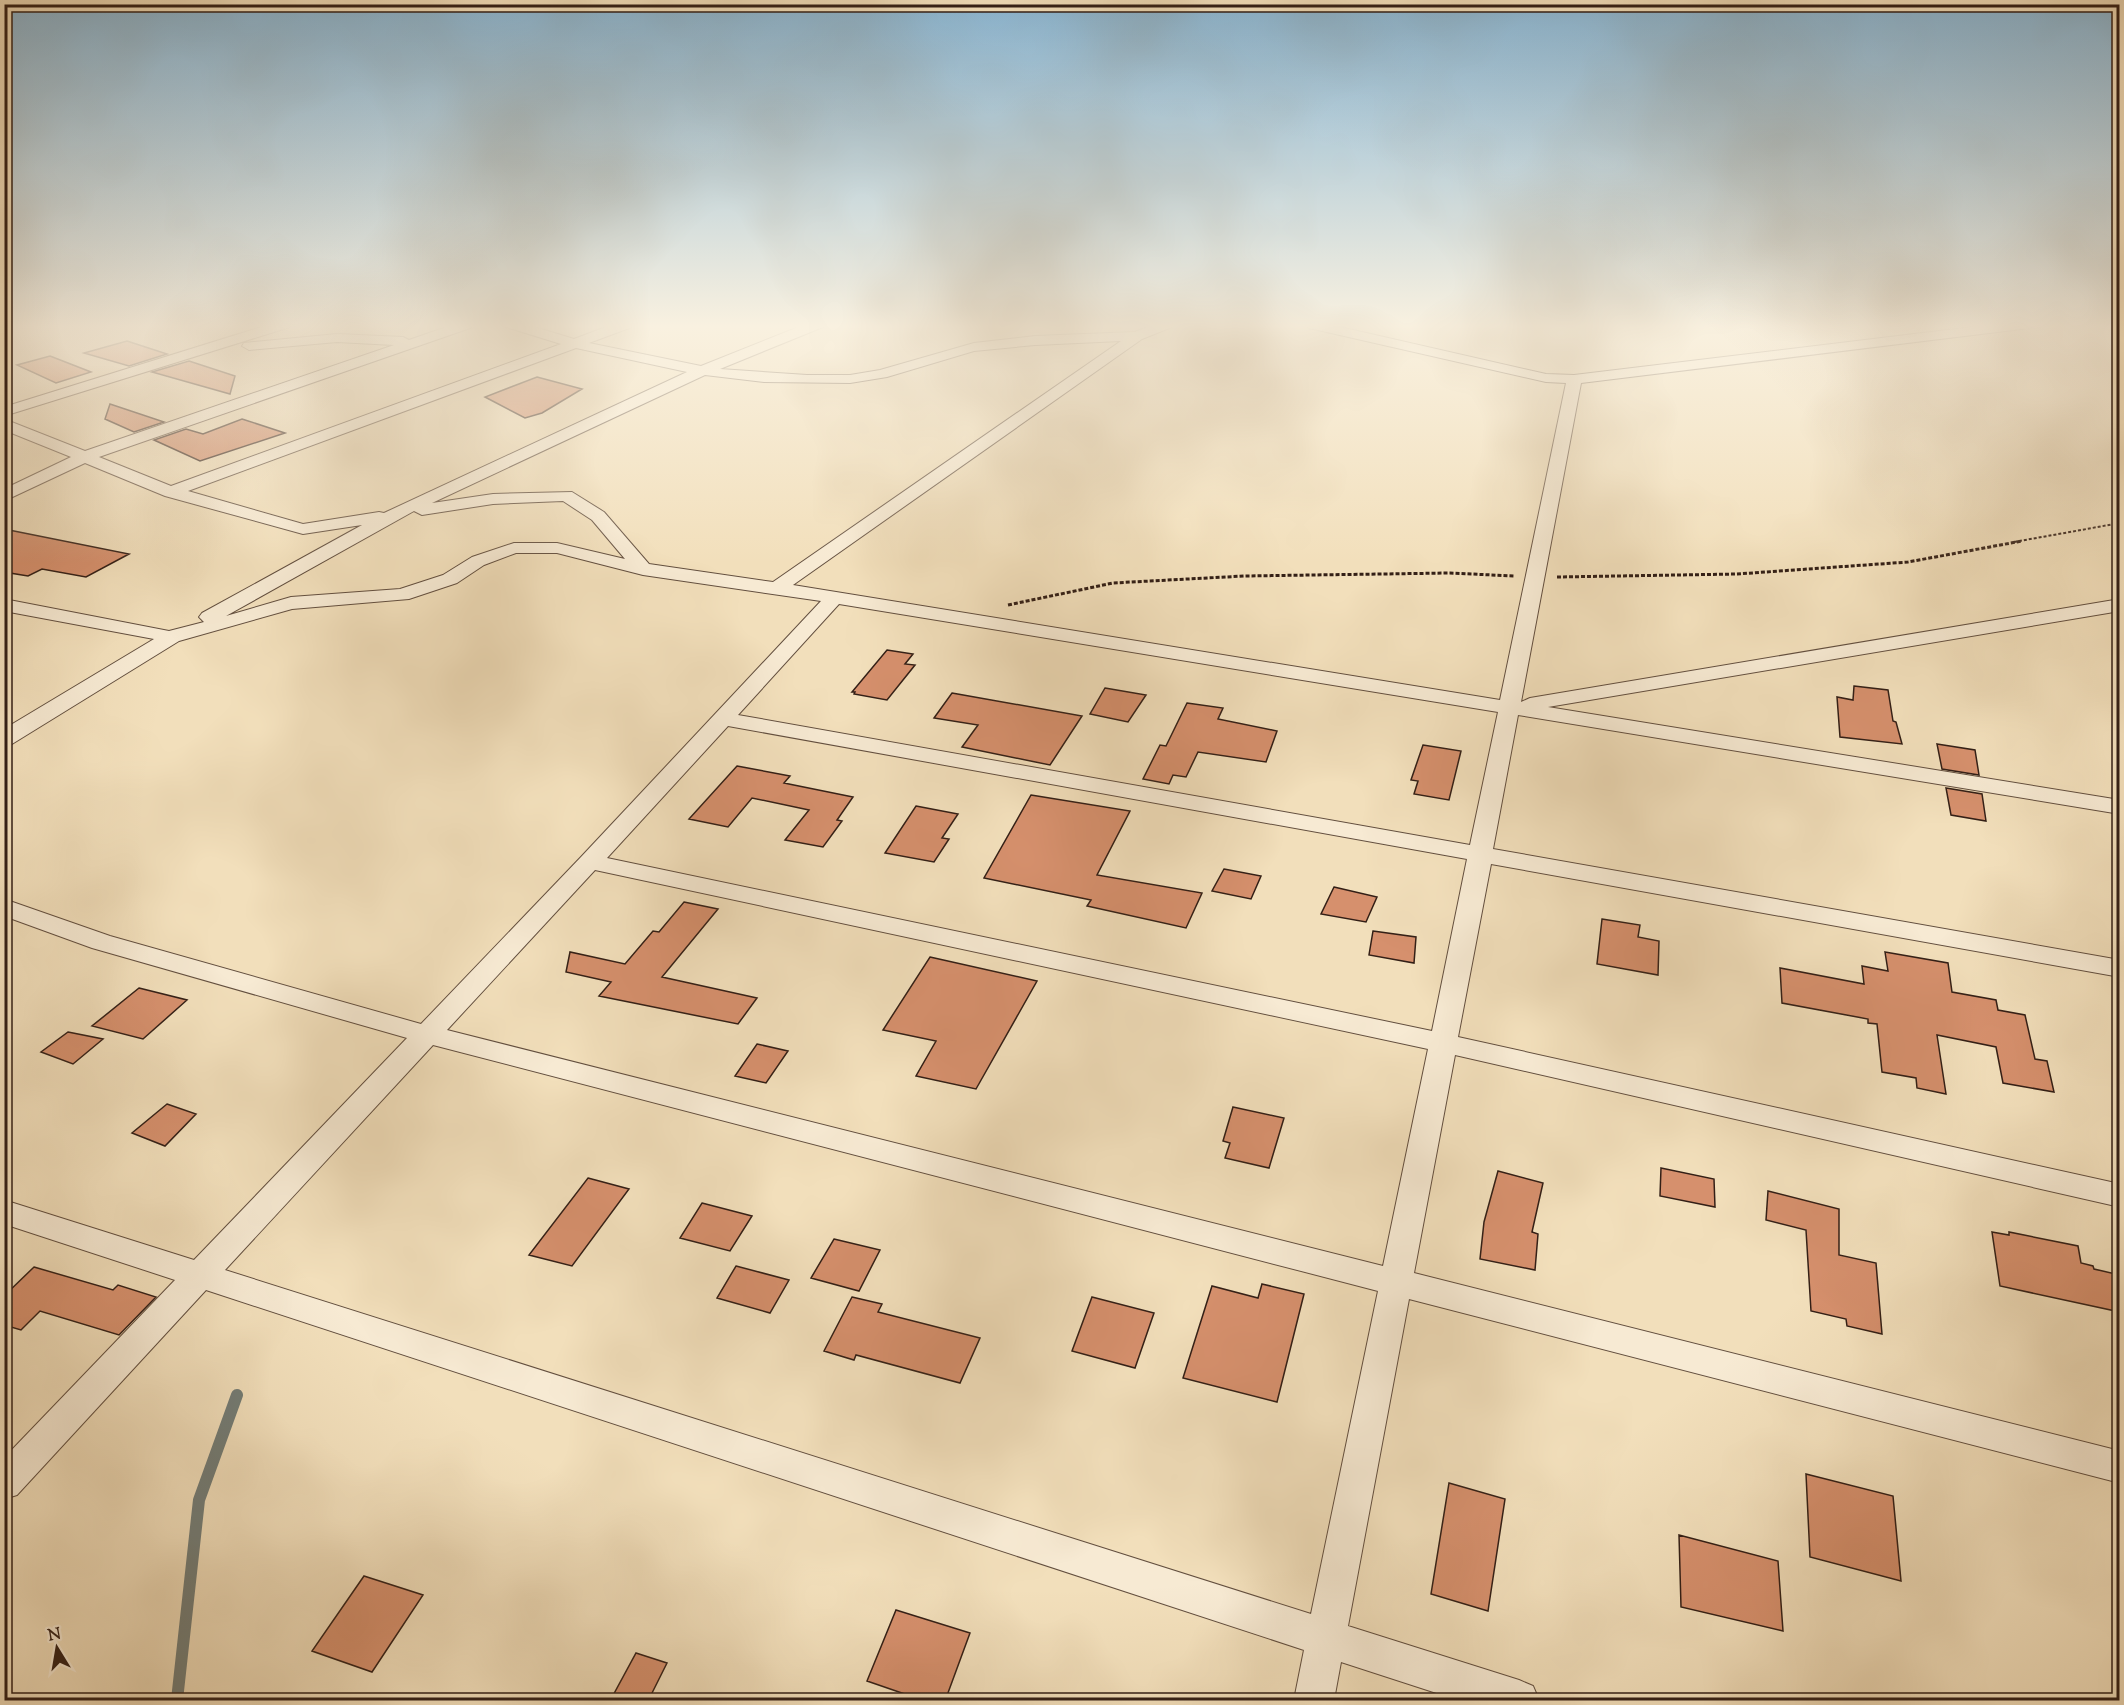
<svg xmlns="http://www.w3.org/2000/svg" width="2124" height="1705" viewBox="0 0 2124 1705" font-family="'Sorts Mill Goudy',serif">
<rect width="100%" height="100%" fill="#f2dfbb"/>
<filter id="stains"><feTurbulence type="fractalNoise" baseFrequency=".00333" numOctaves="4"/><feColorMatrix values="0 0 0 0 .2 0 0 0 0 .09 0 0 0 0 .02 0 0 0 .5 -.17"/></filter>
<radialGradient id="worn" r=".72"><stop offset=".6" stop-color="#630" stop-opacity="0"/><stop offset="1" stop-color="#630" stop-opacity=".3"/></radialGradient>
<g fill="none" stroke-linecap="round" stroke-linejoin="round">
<!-- stream -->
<path stroke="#737d77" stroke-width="12" d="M177,1700l22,-200 38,-105"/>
</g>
<!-- building -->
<path fill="#d6906d" stroke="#331f16" stroke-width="1.5" d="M127,341l40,13 -38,12 -45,-13z
M50,356l41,16 -35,11 -39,-18z
M189,361l46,15 -5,18 -78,-22z
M537,377l45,12 -40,24 -17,5 -40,-21z
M110,404l54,18 -30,10 -29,-13z
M242,419l43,14 -85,28 -46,-21 32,-11 17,5z
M4,529l125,25 -43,23 -44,-8 -14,7 -24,-4z
M887,650l26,4 -8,10 10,1 -28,35 -33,-6 1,-2h-3z
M1854,686l34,4 5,31 3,1 6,22 -62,-7 -3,-40 16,3z
M1105,688l41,7 -18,27 -38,-8z
M952,693l130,23 -32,49 -88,-18 16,-22 -44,-7z
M1187,703l36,5 -5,11 59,12 -11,31 -68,-10 -12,25 -13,-2 -4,9 -26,-5 17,-34 6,1z
M1937,744l38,6 4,25 -37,-6z
M1423,745l38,6 -12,49 -35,-6 4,-13 -7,-1z
M737,766l53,10 -6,7 69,14 -16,23 5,1 -19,26 -38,-7 24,-30 -57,-12 -24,29 -39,-8z
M1946,788l36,6 4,27 -35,-6z
M1031,795l99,16 -33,64 105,18 -16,35 -99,-22 4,-6 -107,-22z
M916,806l42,8 -16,24 7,1 -15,23 -49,-9z
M1224,869l37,7 -10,23 -39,-8z
M1334,887l43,10 -11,25 -45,-8z
M684,902l34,7 -56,68 95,21 -19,26 -139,-28 12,-14 -45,-10 4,-20 55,12 28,-33 6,1z
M1602,919l38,6 -2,12 21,4 -1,34 -61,-11z
M1373,931l43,6 -2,26 -45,-8z
M1885,952l63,11 4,29 44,8 2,10 27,5 10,44 12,2 7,31 -51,-9 -7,-36 -59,-12 9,59 -29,-6 -1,-10 -34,-6 -5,-48 -9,-1v-4l-86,-16 -2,-35 84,16 -2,-18 26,5z
M930,957l107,24 -61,108 -60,-13 20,-35 -53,-11z
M139,988l48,12 -44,39 -51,-13z
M68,1032l35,7 -30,25 -32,-12z
M757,1044l31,7 -22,32 -31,-7z
M167,1104l29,10 -31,32 -33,-13z
M1233,1107l51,11 -15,50 -44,-10 5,-15 -7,-2z
M1661,1168l53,11 1,28 -55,-11z
M1498,1171l45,12 -11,49 6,2 -3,36 -55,-11 4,-37z
M588,1178l41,11 -57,77 -43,-11z
M1768,1191l71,18v46l37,8 6,71 -35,-8 -1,-7 -35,-8 -5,-81 -40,-10z
M702,1203l50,13 -22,35 -50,-13z
M1992,1232l17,3v-3l69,14 3,17 12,3 1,3 26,6v37l-120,-26z
M834,1239l46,11 -21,41 -48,-13z
M736,1266l53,14 -19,33 -53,-15z
M34,1267l79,23 5,-5 38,12 -37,38 -79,-24 -19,19 -17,-5v-29z
M1262,1284l42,10 -27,108 -94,-24 29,-92 46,12z
M852,1297l30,7 -4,8 102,26 -20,45 -104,-28 -2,5 -30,-9z
M1092,1297l62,16 -19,55 -63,-17z
M1806,1474l87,22 8,85 -91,-24z
M1449,1483l56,16 -17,112 -57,-17z
M1679,1535l99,26 5,70 -102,-24z
M364,1576l59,19 -51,77 -60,-21z
M896,1610l74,23 -25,68h-20l-58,-20z
M636,1653l31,10 -19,38h-38z"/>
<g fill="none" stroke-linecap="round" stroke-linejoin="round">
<defs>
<path id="street" d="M271,324h21l-2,3 -286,89v-9z
M455,324h20l-2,3 -374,130 72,29 390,-142 -55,-17 -2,-3h21l49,15 40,-15h20l-2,3 -43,16 112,23 105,-42h19l-2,3 -103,42 87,6h43l30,-5 94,-27 61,-7 100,-4 20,-8h19l-2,3 -30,12 -349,246 707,115 66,-317 -20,-1 -237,-54 -7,-4h25l219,50 28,1 423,-51h40l-7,4 -449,55 -60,319 9,-4 590,-99v12l-572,96 572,93v14l-602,-99 -25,134 627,111v17l-629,-113 -33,173 662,147v23l-665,-152 -41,218 706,178v32l-711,-184 -61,327 171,54 14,6 6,14h-81l-117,-38 -7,38h-40l10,-50 -1098,-360 -189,205 -13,4v-41l171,-178 -171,-56v-24l190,60 213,-222 -315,-90 -88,-32v-17l106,37 311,88 160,-167 240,-256 -178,-26 -86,-22h-41l-32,12 -27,18 -48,16 -117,10 -113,32 -167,103 -8,1v-16l150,-90 -150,-28v-12l165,32 35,-9 -5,-5 3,-4 160,-88 -59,9 -138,-38 -80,-33 -81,38v-12l67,-32 -67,-27v-11l81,32 309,-106 -57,-3 -88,8 -7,-4 2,-3 93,-9 66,3 6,3zM1121,341l-348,241 -124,-18 -45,-52 -32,-20 -79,2 -61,9 273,-128 59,7 86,1 37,-6 87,-26 61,-6zM576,348l111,24 -303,141 -5,-1 -76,12 -115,-33zM563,501l29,19 33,39 -68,-16h-43l-42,14 -29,18 -43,14 -109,8 -65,19 188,-105 8,4 71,-11zM839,604l659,108 -28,133 -732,-130zM728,726l739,133 -35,172 -825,-173zM595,870l833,179 -45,217 -936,-236zM433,1045l945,246 -67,323 -1086,-344z"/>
</defs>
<!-- street casing -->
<use href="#street" stroke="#634f3f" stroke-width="2"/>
<!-- path-far1 -->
<path stroke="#331f16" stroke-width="2" stroke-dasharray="3 2" stroke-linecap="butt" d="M2014,542l106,-19"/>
<!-- path -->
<path stroke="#331f16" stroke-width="3" stroke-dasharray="4 2" stroke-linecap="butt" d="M1557,577l180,-3 171,-12 114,-21
M1008,605l105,-22 131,-7 206,-3 64,3"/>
<!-- street -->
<use href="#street" fill="#f7ead3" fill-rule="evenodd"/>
</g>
<!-- sky -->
<linearGradient id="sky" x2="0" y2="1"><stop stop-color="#8ab7d5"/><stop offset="0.58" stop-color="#f9f1e0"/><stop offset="1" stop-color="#f9f1e0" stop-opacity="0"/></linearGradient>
<rect width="2124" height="563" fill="url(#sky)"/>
<!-- margin -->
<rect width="2124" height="1705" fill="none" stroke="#f2dfbb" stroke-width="24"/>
<rect x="6" y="6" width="2112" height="1693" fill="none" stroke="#331f16" stroke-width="3"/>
<rect x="12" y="12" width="2100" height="1681" fill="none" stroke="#331f16" stroke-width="1.5"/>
<!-- north arrow -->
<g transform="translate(57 1648) rotate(349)" stroke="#f7ead3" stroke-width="4.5" paint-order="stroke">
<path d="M0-4.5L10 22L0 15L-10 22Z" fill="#331f16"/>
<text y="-9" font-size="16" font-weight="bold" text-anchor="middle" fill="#331f16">N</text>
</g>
<rect width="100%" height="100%" filter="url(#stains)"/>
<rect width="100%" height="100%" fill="url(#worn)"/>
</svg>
